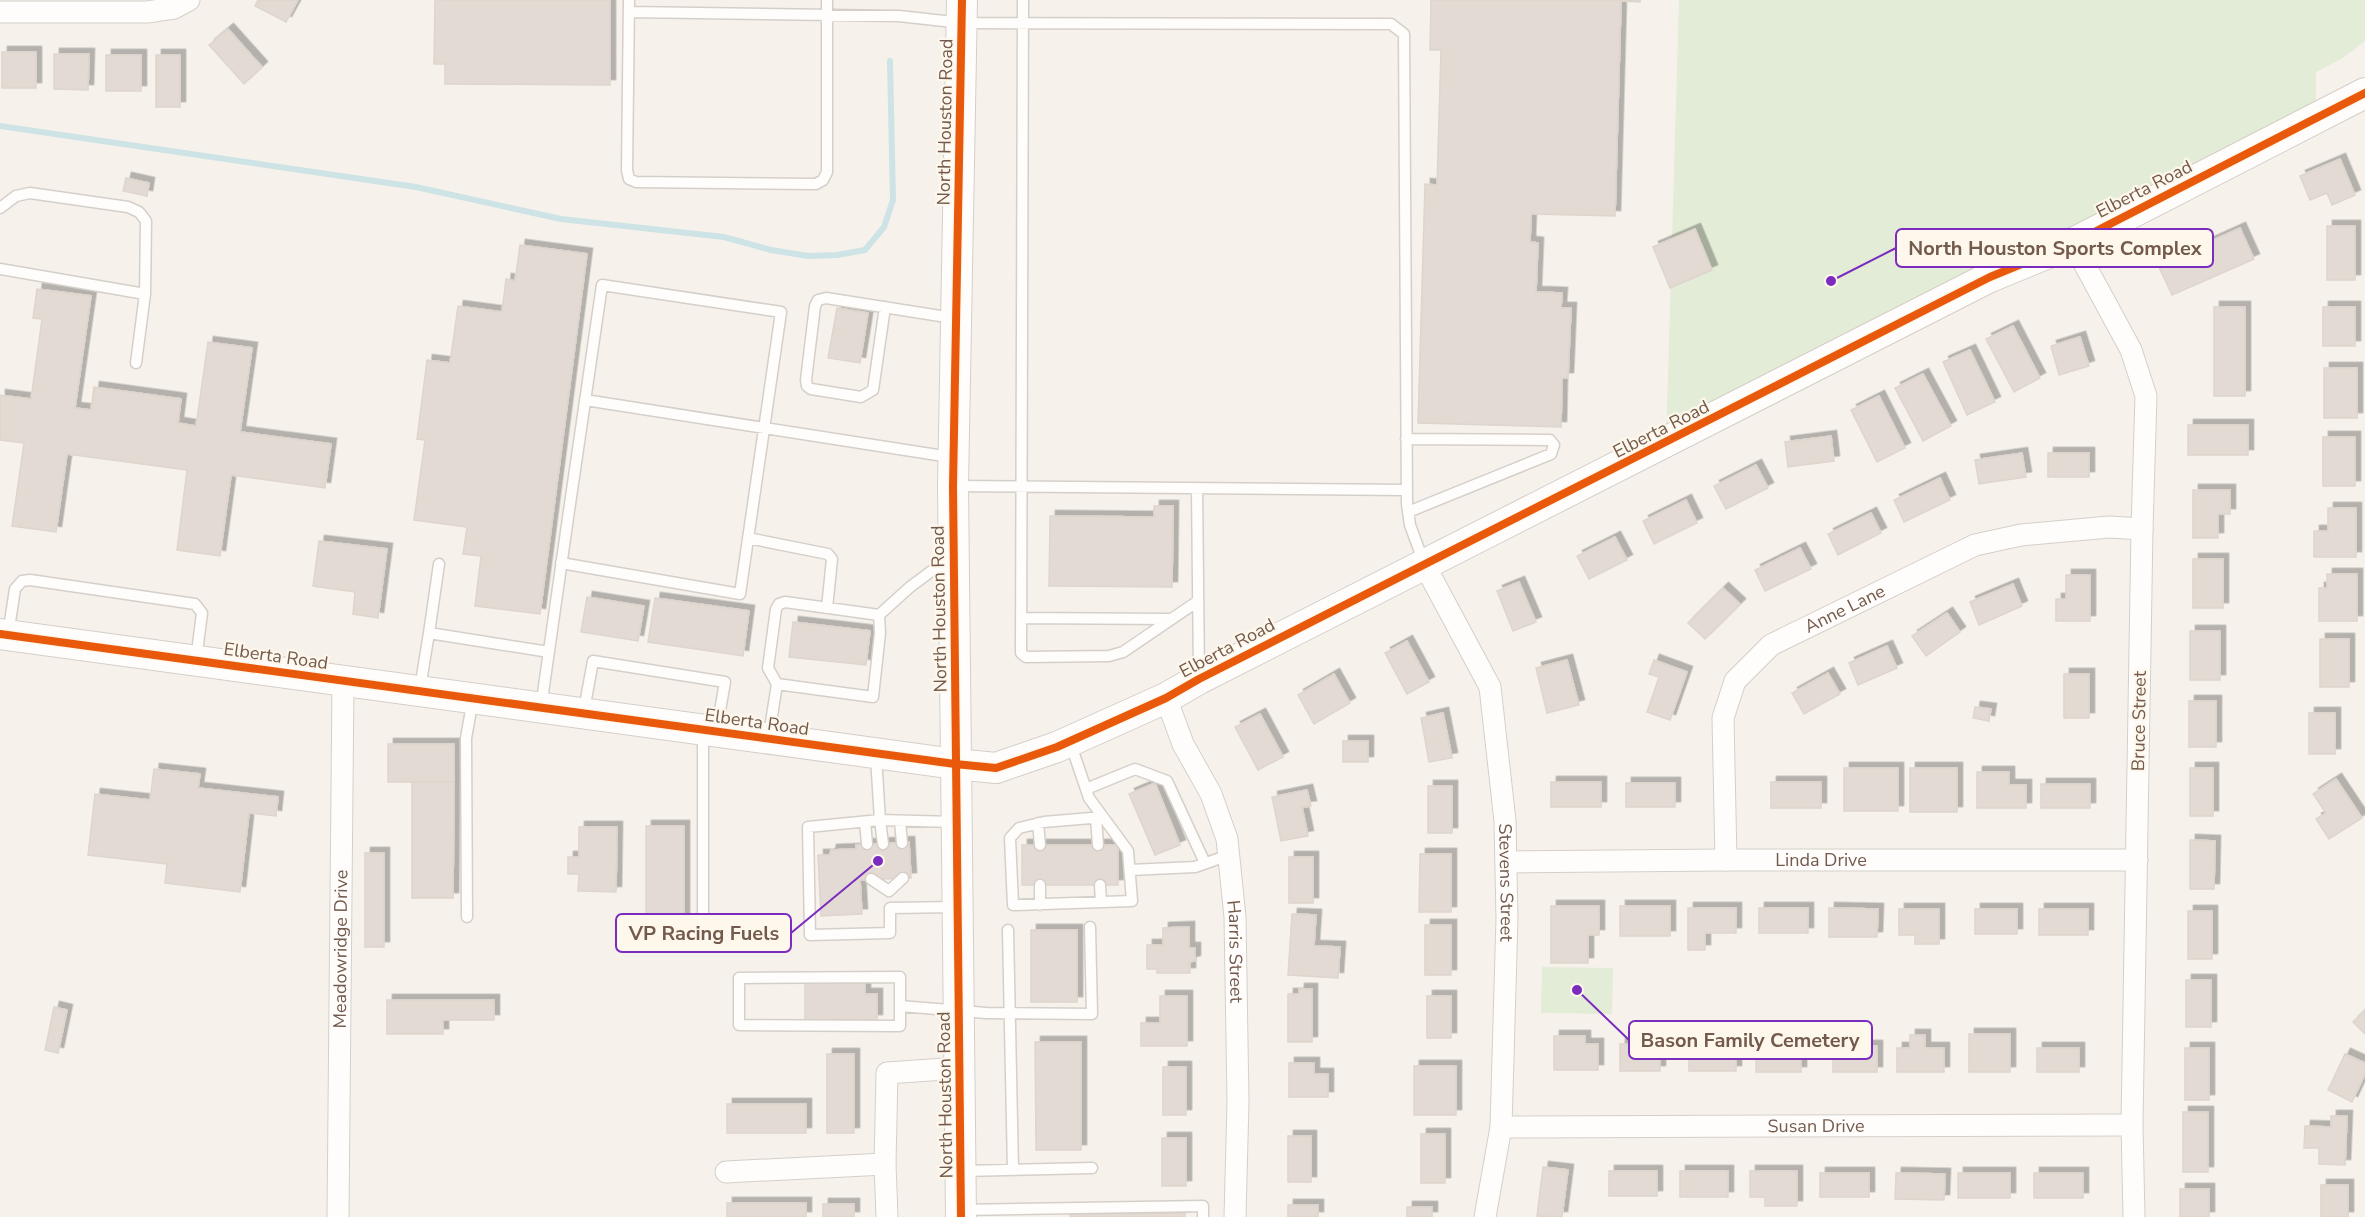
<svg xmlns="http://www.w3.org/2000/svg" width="2365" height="1217" viewBox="0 0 2365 1217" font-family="'Nunito Sans',sans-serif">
<defs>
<filter id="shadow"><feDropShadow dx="5.5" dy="-5.5" stdDeviation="0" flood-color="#0004"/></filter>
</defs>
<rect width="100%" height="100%" fill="#f6f2eb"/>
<!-- green -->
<path fill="#e3ecd6" d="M1679,0h686v41l-22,17 -27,14v46l-650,325z
M1542,967l71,1 -1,46 -71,-1z"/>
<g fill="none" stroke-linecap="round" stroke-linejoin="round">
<!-- stream -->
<path stroke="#cde3e5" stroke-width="6" d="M0,126l416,61 145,32 163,18 47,13 37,6 29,-1 28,-5 19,-23 9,-27 -3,-139"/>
</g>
<!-- building -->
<path fill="#e2dad3" stroke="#ded5cd" stroke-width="1.5" filter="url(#shadow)" d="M258,0h40l-12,22 -31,-16z
M435,0h175v85l-165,-1v-20h-11z
M1431,0h209v2l-19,-1 -6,215 -84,-2 -1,28 8,1 -2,49 26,1 -1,15h10l-3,70h-6l-1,49 -143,-4 7,-239 12,1 4,-135h-11z
M228,29l34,38 -18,17 -35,-39z
M2,52h34v36h-34z
M54,54h35l-1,36 -34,-1z
M106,55h35v36h-35z
M156,55h24v52h-24z
M2340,159l15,36 -23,10 -5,-12 -17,7 -10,-24z
M126,178l23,5 -2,13 -24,-5z
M2327,226h28v54h-28z
M2240,228l14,31 -82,36 -14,-30z
M1695,229l17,41 -42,18 -17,-41z
M520,245l67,9 -47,360 -65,-8 6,-50 -18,-2 4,-27 -53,-7 11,-80 -8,-1 10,-79 23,3 8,-57 44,6 4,-33 9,2z
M37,289l54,7 -16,112 16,2 3,-23 87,12 -3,24 18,3 12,-84 44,6 -12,84 91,12 -6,44 -94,-13 -11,81 -43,-6 10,-80 -120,-16 -11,78 -44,-6 12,-83 -24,-3v-45l31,4 11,-80 -9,-1z
M2214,307h31v89h-31z
M2323,307h32v39h-32z
M837,308l31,5 -8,50 -32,-5z
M2013,326l27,52 -26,14 -28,-53z
M2080,337l9,29 -30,9 -8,-29z
M1970,350l25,52 -28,13 -24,-53z
M2324,368h33v50h-33z
M1923,374l28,52 -28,15 -28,-53z
M1879,396l26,52 -28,14 -26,-52z
M2188,425h60v30h-60z
M1831,436l3,25 -46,6 -3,-25z
M2323,437h32v49h-32z
M2022,453l4,24 -47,7 -4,-24z
M2048,453h41v24h-41z
M1756,465l12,23 -42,21 -12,-23z
M1940,478l10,22 -46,22 -10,-22z
M2193,490h37v24h-12v24h-25z
M1686,500l11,23 -43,21 -11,-23z
M1154,506h19l-1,81 -123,-1 1,-70 104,1z
M2328,508h28v49h-42v-26h14z
M1871,513l10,20 -43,22 -10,-21z
M1615,537l12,23 -38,19 -12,-23z
M319,541l68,8 -9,69 -25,-4 2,-22 -42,-6z
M1800,548l11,21 -46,22 -10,-21z
M2193,559h30v49h-30z
M2327,574h30v47h-38v-33h8z
M2066,575h24v46h-34v-22h10z
M1519,582l17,40 -23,9 -16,-40z
M2013,584l9,22 -43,19 -9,-23z
M1723,588l17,16 -35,35 -17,-16z
M587,597l57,9 -6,35 -57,-9z
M655,598l94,13 -6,45 -95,-14z
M1947,613l13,19 -34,24 -14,-20z
M793,622l77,9 -4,34 -77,-8z
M2190,631h30v49h-30z
M2320,639h29v48h-29z
M1407,641l22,41 -22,12 -22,-41z
M1887,646l10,22 -39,17 -9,-22z
M1567,660l12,45 -32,8 -11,-45z
M1654,660l33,12 -17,48 -23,-8 12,-35 -10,-3z
M1828,673l12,21 -36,20 -12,-21z
M1334,674l16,29 -36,21 -16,-29z
M2064,674h25v44h-25z
M2189,701h27v46h-27z
M1975,707l16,2 -2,12 -16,-3z
M1443,713l9,45 -23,4 -8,-44z
M2309,713h26v41h-26z
M1260,714l23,43 -25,13 -23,-43z
M1343,741h25v21h-25z
M388,744h66v38h-66z
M1844,768h54v43h-54z
M1910,768h47v44h-47z
M2190,768h23v48h-23z
M154,769l46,5 -2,14 80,9 -2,19 -27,-3 -9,79 -75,-9 2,-19 -79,-9 7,-61 55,6z
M1977,772h32v13h17v23h-49z
M2336,779l26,39 -33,21 -13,-20 10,-6 -13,-19z
M412,782h42l-1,116h-41z
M1551,782h50v25h-50z
M1771,782h50v26h-50z
M1155,783l25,62 -25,10 -26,-61z
M1626,783h49v24h-49z
M2041,784h49v24h-49z
M1428,786h24v47h-24z
M1307,790l4,16 -9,1 6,29 -27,5 -9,-44z
M646,826h38v99h-38z
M579,827h38l-1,65 -38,-1 1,-17h-11v-17h11z
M2190,840l25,1 -1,48h-24z
M909,842l2,36 -51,2 2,34 -41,2 -3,-61h12l1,-5 25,-1v-4z
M1022,845h96v40h-96z
M365,853h19v94h-19z
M1420,854h31v58h-32z
M1289,857h24v46h-24z
M1551,906h48v29h-11v28h-37z
M1620,906h50v30h-50z
M1688,908h48v25h-31v17h-17z
M1759,908h49v25h-49z
M1829,908l49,1 -1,28h-48z
M1899,909h40v35h-24v-9h-16z
M1975,909h42v25h-42z
M2039,909h49v26h-49z
M2188,911h24v48h-24z
M1292,914l24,1 -2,31 26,1 -2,31 -50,-3z
M1425,925h26v50h-26z
M1189,927v21h6v13l-5,1v11h-33v-4h-10v-24h16v-17z
M1031,930h46v72h-46z
M2186,980h25v47h-25z
M805,983h60v11h12v26h-72z
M1299,989h13v53h-24v-48h11z
M1160,996h27v50h-46v-23h19z
M1427,996h24v42h-24z
M387,1000h107v20h-51v14h-56z
M54,1007l13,3 -9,43 -13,-3z
M2365,1010v24l-12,-12z
M1969,1034h41v38h-41z
M1910,1035h15v13h19v24h-47v-24h13z
M1554,1036h31v8h13v26h-44z
M1035,1042h46v108h-45z
M1620,1044h40v27h-40z
M1756,1044h45v28h-45z
M1689,1045h47v26h-47z
M1833,1046h44v26h-44z
M2037,1048h42v24h-42z
M2185,1048h24v52h-24z
M827,1054h27v79h-27z
M2345,1054l20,9v11l-13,28 -24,-12z
M1289,1063h25v11h14v23h-39z
M1414,1066h42v49h-42z
M1163,1067h23v48h-23z
M727,1104h79v29h-79z
M2183,1112h25v60h-25z
M2331,1116h16l-2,49 -26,-1v-16h-15l1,-22 26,1z
M1421,1134h24v49h-24z
M1288,1136h23v46h-23z
M1162,1138h24v48h-24z
M1543,1167l25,3 -6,47 -25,-1z
M1609,1171h48v25h-48z
M1680,1171h48v26h-48z
M1750,1171h47v35h-32v-9h-15z
M1820,1173h49v24h-49z
M1896,1173l49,1 -1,26 -49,-1z
M1958,1173h52v25h-52z
M2034,1173h49v25h-49z
M2321,1185h27v32h-27z
M2180,1189h29v28h-29z
M727,1203h79v14h-79z
M823,1204h31v13h-31z
M1288,1205h30v12h-30z
M1407,1207h25v10h-25z
M1185,1213v4h-115v-3z"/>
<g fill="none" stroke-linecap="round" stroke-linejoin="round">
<defs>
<path id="lane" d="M629,0l-2,170 2,9 7,3 180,2 7,-4 4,-8v-172
M1023,0l-2,653 5,4 83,-1 14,-4 75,-51
M629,12l270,4 63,7 429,1 13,10 3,470 3,21 14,38
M0,208l16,-12 14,-3 98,14 11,5 7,9 -1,73
M0,269l145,25 -9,69
M885,307l-12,83 -12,7 -50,-8 -4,-3 -1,-6 9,-74 3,-6 8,-2 127,20
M585,400l365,57
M1406,439l144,1 4,5 -3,9 -143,58
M956,486l450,4
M1197,488l2,188
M748,538l80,16 4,5 -5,49
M1021,618l149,1
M429,633l10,-69
M8,635l7,-46 7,-8 8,-1 165,24 7,9 -6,47
M777,684l96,13 7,-64 -1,-18 31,-28 39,-29
M420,688l9,-55 120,19
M541,707c20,-141 40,-281 61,-422l179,27 -41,282 -179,-31
M584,710l9,-49 132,21 -8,46
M703,733v196
M769,735l8,-51 -9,-16 8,-59 3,-5 6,-2 94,13
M1070,742l19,56 39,53 4,50 -119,4 -3,-67 9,-10 25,-6 59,-5
M876,757l4,63 74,2
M1086,789l49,-20 32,12 38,82
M1096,818l2,27
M900,821l2,22
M865,822l2,22
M1038,823l2,22
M883,844l-3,-24 -72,7 2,108 80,-2v-25l67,-1
M1130,870l65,-3 34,-12
M871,879l18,12 14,-13
M1040,885v20
M1100,885l1,17
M467,917l-1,-179 7,-39
M1008,930l5,240
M900,1006v20l-161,-1v-47l161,-1v29l86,7 106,1 -2,-87
M961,1171l131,-3
M962,1210l241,-4v11"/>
<g id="street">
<path d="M0,12h147l27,-4 15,-8"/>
<path d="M2073,243l58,107 15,46 -4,133 -10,596 2,92"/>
<path id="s1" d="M1424,564l66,123 15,134 2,97 -6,209 -16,90"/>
<path id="s2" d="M1166,698l17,46 28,50 16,45 8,78 3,185 -3,115"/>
<path id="s3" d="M1726,860l-3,-142 12,-37 36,-36 204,-100 46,-10 88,-8 33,2"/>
<path id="s4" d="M1506,862l220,-2h411"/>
<path id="s5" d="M1501,1127l631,-2"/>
<path d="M726,1172l159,-8"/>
<path id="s6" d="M338,1217l5,-536"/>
<path d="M887,1217l-2,-53 2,-91 72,-5"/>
</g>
<path id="secondary" d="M0,634l955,130 41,4 61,-21 109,-49 33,-19 791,-402 83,-34 292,-150
M961,1217l-8,-731 9,-486"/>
</defs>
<!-- lane casing -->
<use href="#lane" stroke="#d5cfc9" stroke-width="13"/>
<!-- street casing -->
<use href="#street" stroke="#d5cfc9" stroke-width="23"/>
<!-- secondary casing -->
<use href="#secondary" stroke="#d5cec8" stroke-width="32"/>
<!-- lane -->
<use href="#lane" stroke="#fefdfc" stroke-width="10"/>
<!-- street -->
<use href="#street" stroke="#fefdfc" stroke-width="21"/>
<!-- secondary -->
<use href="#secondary" stroke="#fefdfc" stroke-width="30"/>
<defs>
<path id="cycleway" d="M0,634l955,130 41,4 61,-21 109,-49 33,-19 791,-402 83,-34 292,-150
M961,1217l-8,-731 9,-486"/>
</defs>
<!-- cycleway casing -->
<use href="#cycleway" stroke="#fef7ec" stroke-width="11"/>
<!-- cycleway -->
<use href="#cycleway" stroke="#e8590c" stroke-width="8"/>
</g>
<g text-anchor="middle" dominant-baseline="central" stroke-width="4.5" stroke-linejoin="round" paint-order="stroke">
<!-- street labels -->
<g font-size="18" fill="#735a4c" stroke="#fef7ec">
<text transform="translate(945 122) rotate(-89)">North Houston Road</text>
<text transform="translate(2144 189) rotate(-27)">Elberta Road</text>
<text transform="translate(1661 429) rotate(-27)">Elberta Road</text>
<text stroke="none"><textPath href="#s3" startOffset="314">Anne Lane</textPath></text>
<text transform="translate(939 609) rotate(-91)">North Houston Road</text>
<text transform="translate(1227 648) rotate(-28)">Elberta Road</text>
<text transform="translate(276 656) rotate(8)">Elberta Road</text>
<text transform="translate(2139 721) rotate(-89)">Bruce Street</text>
<text transform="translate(757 722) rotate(8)">Elberta Road</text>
<text stroke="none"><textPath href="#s4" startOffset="315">Linda Drive</textPath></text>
<text stroke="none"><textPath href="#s1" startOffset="336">Stevens Street</textPath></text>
<text stroke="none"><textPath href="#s6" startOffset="268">Meadowridge Drive</textPath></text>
<text stroke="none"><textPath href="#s2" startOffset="267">Harris Street</textPath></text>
<text transform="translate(945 1095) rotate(-91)">North Houston Road</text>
<text stroke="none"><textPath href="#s5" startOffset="315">Susan Drive</textPath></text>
</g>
</g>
<!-- callouts -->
<path fill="none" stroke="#7b2cbf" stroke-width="2" d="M1831 281L1896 248M878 861L791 933M1577 990L1629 1040"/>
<g fill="#7b2cbf" stroke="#fef7ec" stroke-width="2">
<circle cx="1831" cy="281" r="6"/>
<circle cx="878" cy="861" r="6"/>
<circle cx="1577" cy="990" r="6"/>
</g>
<g fill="#fef7ec" stroke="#7b2cbf" stroke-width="2">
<rect x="1896" y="229" width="317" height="38" rx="6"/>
<rect x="616" y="914" width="175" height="38" rx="6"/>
<rect x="1629" y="1021" width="243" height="38" rx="6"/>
</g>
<g font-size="20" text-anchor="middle" font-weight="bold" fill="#735a4c">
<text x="2055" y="255">North Houston Sports Complex</text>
<text x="704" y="940">VP Racing Fuels</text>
<text x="1750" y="1047">Bason Family Cemetery</text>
</g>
</svg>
